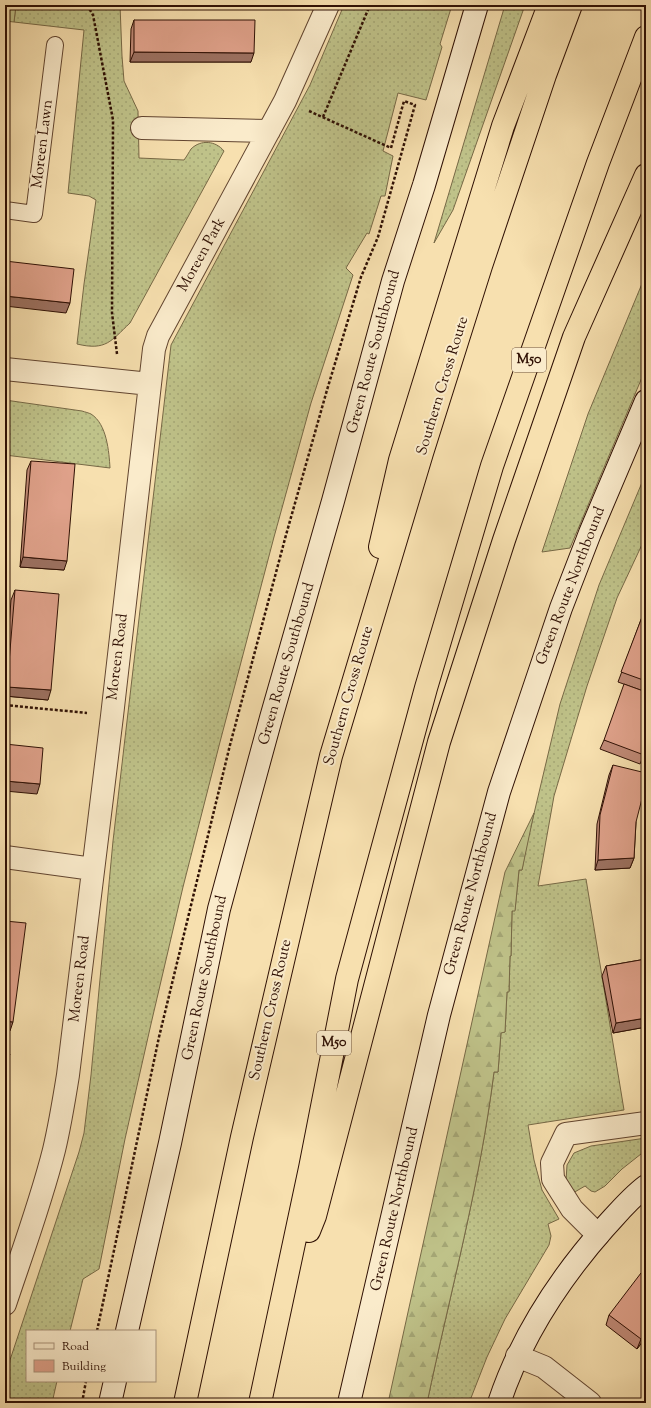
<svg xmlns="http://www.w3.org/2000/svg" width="651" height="1408" viewBox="0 0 651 1408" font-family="'Sorts Mill Goudy',serif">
<defs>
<pattern id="grass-dots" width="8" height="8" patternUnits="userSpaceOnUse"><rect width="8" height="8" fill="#bfc289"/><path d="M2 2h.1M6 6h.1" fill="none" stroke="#a4a675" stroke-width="1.8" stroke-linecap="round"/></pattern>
<pattern id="forest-firs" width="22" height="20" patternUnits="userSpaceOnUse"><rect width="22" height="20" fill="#bfc289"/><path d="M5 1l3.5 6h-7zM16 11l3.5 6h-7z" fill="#a4a675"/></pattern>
</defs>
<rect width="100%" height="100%" fill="#f7e0af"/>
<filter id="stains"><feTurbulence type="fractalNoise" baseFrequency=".005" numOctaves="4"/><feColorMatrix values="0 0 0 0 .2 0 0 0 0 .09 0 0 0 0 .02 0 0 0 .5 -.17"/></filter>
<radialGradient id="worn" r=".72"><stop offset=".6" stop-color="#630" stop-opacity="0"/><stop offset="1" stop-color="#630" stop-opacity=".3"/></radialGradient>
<!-- grass -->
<path fill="url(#grass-dots)" stroke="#776946" d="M16,5h104l2,51 2,25 14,30 1,47 45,2c3,-4 5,-8 7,-11 10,-10 25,-8 33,2l-94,172c-19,18 -24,28 -53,21l7,-60 12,-84 -7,-4 -21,-3 16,-163 -70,-8z
M344,5h108l-12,39 2,3 -16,53 -28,-7 -15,58 10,5 -8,40h-4l-12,38 -2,-1 -21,35 7,7 -42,128 -37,134 -54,205 -37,145 -32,137 -26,115 -26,130 -16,10 -13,52h-43v50h30l-5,22h-47v-19l5,-24 69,-208 5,-19 7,-58 22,-234 58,-496 139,-260z
M505,5h20l-72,205 -19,33z
M646,274v94l-76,180 -28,4 46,-138z
M5,400l77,11c3,1 7,2 9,3 16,10 18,38 19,54l-105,-13z
M646,473v63l-29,62 -30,88 -33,110 -16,90 48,-7 38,231 -96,15 6,35 8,30 17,29 -11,5 3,12 -2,9 -44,74 -18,38 -18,46h-42c23,-110 53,-219 67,-331h4l3,-40h4l2,-40 2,-1 1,-35h1l1,-45 3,-1 4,-40h3l5,-27 33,-139 39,-119z
M646,1138v12l-24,19 -17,17 -10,6 -4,-1 -6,-5 -12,7 -7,-12 1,-16 7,-12 17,-7z"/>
<!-- forest -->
<path fill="url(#forest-firs)" stroke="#776946" d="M534,813l-12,57h-3l-4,41h-3l-1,45h-1l-1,36h-2l-2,40 -4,1 -3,39h-4c-14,112 -44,221 -67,331h-39l117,-531z"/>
<!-- park -->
<path fill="#bfc289" stroke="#776946" d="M5,5h11l-2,17 -9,-1z"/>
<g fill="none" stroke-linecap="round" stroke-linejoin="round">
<defs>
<path id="lane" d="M5,210l29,4 21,-169"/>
<path id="street" d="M142,128l127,3
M5,369l145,15 -38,332 -44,359c-4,25 -8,50 -14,75 -13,52 -32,103 -49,154
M150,384l4,-35 4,-13 127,-235 43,-96
M5,857l88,12
M598,1235l-26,-26 -19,-30 -1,-16 14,-29 80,-11
M517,1356l27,11 46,36"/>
<path id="secondary" d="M127,1331l43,-188 49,-234 52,-191 62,-217 60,-220 31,-96 53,-180
M110,1403l5,-22
M349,1403l90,-388 60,-223 62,-184 29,-75 56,-132
M499,1403c22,-66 60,-124 106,-176 13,-14 25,-29 41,-41"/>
<path id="highway" d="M380,547l20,-87 103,-334 46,-121
M309,1231l6,-15 124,-474 65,-202 70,-203 72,-162
M185,1403l57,-266 89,-381 91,-303 59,-187 64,-191 26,-70
M260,1403l50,-235 37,-189 79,-291 66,-222 106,-303 48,-126"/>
</defs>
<!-- lane casing -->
<use href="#lane" stroke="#61442f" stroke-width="18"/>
<!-- street casing -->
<use href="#street" stroke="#61442f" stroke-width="24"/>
<!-- secondary casing -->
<use href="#secondary" stroke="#2f1004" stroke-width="24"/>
<!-- highway casing -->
<use href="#highway" stroke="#2f1004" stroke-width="24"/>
<!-- path -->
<path stroke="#2f1004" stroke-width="2.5" stroke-dasharray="3 2" stroke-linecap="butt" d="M87,5l6,10 20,105 -1,193 5,41
M323,117l47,-112
M5,705l82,8
M97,1331l62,-294 71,-292 56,-210 41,-145 34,-113 17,-40 37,-132 -11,-4 -13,47 -82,-37
M82,1403l4,-22"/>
<!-- lane -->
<use href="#lane" stroke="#faebcb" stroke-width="16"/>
<!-- street -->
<use href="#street" stroke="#faebcb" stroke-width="22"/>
<!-- secondary -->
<use href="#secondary" stroke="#faebcb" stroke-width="22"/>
<!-- highway -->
<use href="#highway" stroke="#f7e0af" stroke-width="22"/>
</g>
<!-- wall -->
<path fill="#c08a77" stroke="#2f1004" d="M134,20l117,42h-121l1,-33z
M31,461l33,109 -44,-3 7,-97z
M15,590l33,110 -43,-4v-17l6,-79z
M646,605v7l-2,-1z
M642,617l4,1v74l-28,-10z
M604,740l42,9 -6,15 -40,-15z
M613,765l23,57 -2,36 -4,10 -35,2 2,-46 12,-49z
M646,959v68l-33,6 -11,-57 4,-10z
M646,1277v60l-9,12 -31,-24 3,-10z"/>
<!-- shaded-wall -->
<path fill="#9c7161" stroke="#2f1004" d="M134,52l120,1 -3,9h-121z
M5,296l65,7 -4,10 -61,-7z
M23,557l44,4 -3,9 -44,-3z
M7,687l44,3 -3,10 -43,-4v-3z
M5,781l35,3 -3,10 -32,-3z
M634,858l-4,10 -35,2 3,-10z
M646,1018v9l-33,6 3,-10z
M5,1021l8,1 -3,9h-5z
M646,1332v5l-9,12 4,-10z"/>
<!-- building -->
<path fill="#dfa18a" stroke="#2f1004" d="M134,20h121l-1,33 -120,-1z
M5,261l69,8 -4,34 -65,-7z
M31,461l44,3 -8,97 -44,-4z
M15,590l44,4 -8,96 -44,-3z
M642,617l4,1v63l-25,-9z
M624,684l22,8v57l-2,6 -40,-15z
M5,744l38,4 -3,36 -35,-3z
M613,765l33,8v10l-10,39 -2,36 -36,2 2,-45z
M5,921l21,2 -13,99 -8,-1z
M646,959v59l-30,5 -10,-57z
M5,1052l5,2 -5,14z
M641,1273l5,4v55l-5,7 -32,-24z"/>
<g text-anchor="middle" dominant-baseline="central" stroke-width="4" stroke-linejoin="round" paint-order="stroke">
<!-- shield labels -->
<g fill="#faebcb" stroke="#6c5240" stroke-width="1">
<rect x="512" y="348" width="34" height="24" rx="3"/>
<rect x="317" y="1031" width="34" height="24" rx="3"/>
</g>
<g font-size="14" font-weight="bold" fill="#2f1004">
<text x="529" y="360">M50</text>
<text x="334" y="1043">M50</text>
</g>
<!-- street labels -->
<g font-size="15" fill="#2f1004" stroke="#faebcb">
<text transform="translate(43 144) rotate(-83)">Moreen Lawn</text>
<text transform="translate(202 255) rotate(-61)">Moreen Park</text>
<text transform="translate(374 352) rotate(-75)">Green Route Southbound</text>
<text transform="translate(443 386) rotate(-73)">Southern Cross Route</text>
<text transform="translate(571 586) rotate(-69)">Green Route Northbound</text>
<text transform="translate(118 657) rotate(-83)">Moreen Road</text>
<text transform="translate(287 664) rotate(-74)">Green Route Southbound</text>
<text transform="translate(349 696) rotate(-74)">Southern Cross Route</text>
<text transform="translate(471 894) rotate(-75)">Green Route Northbound</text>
<text transform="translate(205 978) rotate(-78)">Green Route Southbound</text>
<text transform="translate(80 979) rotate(-83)">Moreen Road</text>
<text transform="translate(271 1010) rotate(-77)">Southern Cross Route</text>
<text transform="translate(395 1209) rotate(-77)">Green Route Northbound</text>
</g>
</g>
<!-- margin -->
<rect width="651" height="1408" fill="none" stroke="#f7e0af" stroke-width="20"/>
<rect x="6" y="6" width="639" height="1396" fill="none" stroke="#2f1004" stroke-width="2"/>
<rect x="10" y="10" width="631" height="1388" fill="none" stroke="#2f1004"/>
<!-- legend -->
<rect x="26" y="1330" width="130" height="52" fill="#faebcb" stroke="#a9937b"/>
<rect x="34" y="1343" width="20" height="6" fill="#faebcb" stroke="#a9937b"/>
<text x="62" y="1350" font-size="12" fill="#2f1004">Road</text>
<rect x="34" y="1360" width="20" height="12" fill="#dfa18a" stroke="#a9937b"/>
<text x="62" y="1370" font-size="12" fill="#2f1004">Building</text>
<rect width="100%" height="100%" filter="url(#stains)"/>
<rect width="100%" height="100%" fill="url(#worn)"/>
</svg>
